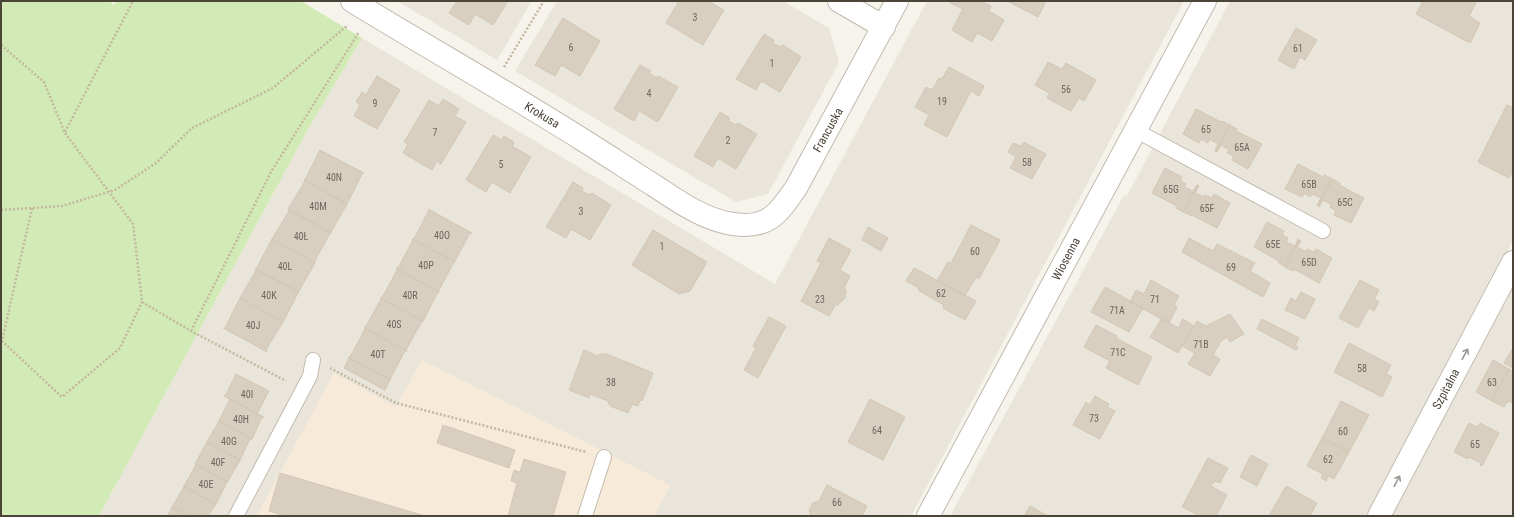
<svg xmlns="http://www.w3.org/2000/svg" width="1514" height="517" viewBox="0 0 1514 517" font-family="'Roboto Condensed',sans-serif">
<rect width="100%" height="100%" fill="#f6f3ec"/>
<!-- residential -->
<path fill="#eae5da" d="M397,1h135l-35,59z
M557,1h226l46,27 10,34 -71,132 -32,8 -221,-131z
M927,1h257l-273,515h-257l16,-30 -248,-125 -26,46 -62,-33 -77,142h-158l208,-385 55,-93 413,246z
M1230,1h283v239l-145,276h-418l174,-321 3,1z
M1513,282v234h-124z"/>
<!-- commercial -->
<path fill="#f7ead8" d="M422,360l248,125 -16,31h-397l77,-143 62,34z"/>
<!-- green -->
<path fill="#d2eab5" d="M1,1h109l4,4 2,-4h185l61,37 -55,93 -208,385h-98z"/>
<!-- building -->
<path fill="#d8cfc1" stroke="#d3c7b4" d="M457,1h51l-15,24 -18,-11 -6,11 -20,-12z
M679,1h29l16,9 -21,35 -37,-22z
M951,1h30l10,5 -2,5 15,9 -12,21 -15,-8 -5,9 -20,-12 11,-21 -13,-6z
M1007,1h34l4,2 -7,14z
M1423,1h54l-8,15 11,7 -10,20 -54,-29z
M563,18l37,23 -20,35 -19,-11 -6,11 -20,-11z
M1296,28l21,12 -12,20 -5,-3 -6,12 -16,-9z
M764,34l10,6 -1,3 7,4 3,-2 18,12 -21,35 -19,-11 -5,9 -20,-11z
M1048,62l14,7 4,-6 30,17 -12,21 -5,-3 -8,13 -24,-13 2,-5 -14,-8z
M640,65l11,6 -2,2 8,5 1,-2 20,11 -20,35 -19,-11 -5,10 -20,-12z
M949,67l35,19 -5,10 -8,-5 -24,46 -23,-12 5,-10 -14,-8 11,-20 6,3 7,-12 3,1z
M377,76l23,14 -23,39 -23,-13 6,-11 -4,-3 6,-10 4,3z
M443,99l16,10 -4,7 11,6 -25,42 -4,-3 -5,9 -29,-17 5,-9 -4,-2 25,-42 10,6z
M1507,105l6,3v62l-4,8 -31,-16z
M1196,109l25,13 1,-1 8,4 -14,27 -1,-1 3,-7 -9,-5 -1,4 -7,-4 -2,4 -16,-9z
M720,112l10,6 -2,3 8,4 2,-2 19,11 -21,35 -18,-11 -5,9 -19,-11z
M1230,125l7,4 -1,2 26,13 -14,25 -16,-9 2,-4 -7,-3 2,-3 -8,-5 -4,7h-1z
M493,135l9,5 2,-4 10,6 -2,4 19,11 -21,36 -18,-11 -6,10 -20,-12z
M1024,142l22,12 -14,25 -22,-11 6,-11 -8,-5 5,-9 8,3z
M320,150l44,23 -2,1 -15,30 -43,-24h1z
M1298,164l25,13 1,-2 8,4 -14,27 -1,-1 4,-7 -9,-4 -2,3 -6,-4 -2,4 -17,-8z
M1165,168l17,9 -2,3 6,4 -2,3 9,4 4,-6h1l-15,27 -7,-4 1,-2 -25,-13z
M1332,179l8,4 -1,2 25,13 -13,25 -17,-8 2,-4 -6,-4 1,-3 -8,-4 -4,7 -1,-1z
M304,180l43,24 -16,28v1l-43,-24 17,-28z
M573,182l10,6 -1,3 7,4 3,-2 19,12 -21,35 -19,-11 -5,9 -20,-11z
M1198,185l1,1 -4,7 9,4 1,-2 7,3 2,-4 16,9 -13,25 -25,-13v1l-9,-4z
M288,209l43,24h-1l-15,28v2l-43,-24 17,-28z
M428,209l44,24h-2l-15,28v1l-43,-23h2l15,-29z
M1267,222l17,9 -2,4 6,3 -2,4 9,4 3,-7 1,1 -14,27 -7,-5 1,-1 -25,-14z
M971,225l29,15 -21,39 -3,-2 -11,19 -28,-15 11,-19 3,1z
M868,227l20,11 -7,13 -19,-11z
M653,230l54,32 -17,29 -11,3 -47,-29z
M829,238l22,12 -11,20 10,6 -6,12 2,2 -1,8 -7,7 -2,-1 -7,12 -28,-15 20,-38 -4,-2z
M1189,238l24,13 4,-7 38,19 -5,8 20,12 -7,14 -81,-45z
M272,239l43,24 -16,28v1l-43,-23z
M412,239l43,23h-1l-15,28v2l-43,-24h2l15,-28z
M1299,240l2,1 -4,6 9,5 1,-3 7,3 2,-3 16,9 -13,25 -25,-14 -1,2 -8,-4z
M396,268l43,24h-1l-15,29 -43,-23h2l15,-28z
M914,268l62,33 -11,19 -22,-12 1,-3 -26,-15 1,-2 -13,-7z
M255,269l44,23 -1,1 -15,29 -43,-24 16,-28z
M1151,280l28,16 -5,9 3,2 -8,16 -39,-21 6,-12 8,4z
M1360,280l19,10 -5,9 5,3 -5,9 -5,-3 -11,20 -19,-10z
M1105,287l38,21 -14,24 -38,-20z
M1301,292l14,7 -10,20 -20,-9 6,-12 5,3z
M240,298l43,24 -17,28 1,2 -44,-24h2z
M380,298l43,23h-1l-16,29 1,1 -43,-23h1l16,-29z
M1230,314l14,20 -14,8 -3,-5 -6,4 -8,14 7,4 -10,17 -22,-12 7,-11 -13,-7 15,-25 9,5z
M769,317l17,9 -28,52 -14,-8 12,-22 -3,-2z
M1162,318l16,10 5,-9 11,7 -16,27 -28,-16z
M1262,319l37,19 -4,7 3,2 -2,3 -39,-21z
M1096,325l21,11 -1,2 36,19 -14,28 -32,-17 4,-7 -26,-14z
M364,328l43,23h-2l-15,28 1,1 -43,-23h2l15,-28z
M1349,343l42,22 -5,9 6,3 -10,20 -48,-25z
M1513,348v20l-9,-5z
M584,350l13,6 3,-2h7l46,19 -11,28 -2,-1 -2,6 -6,-2 -4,9 -18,-7 -2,-5 -18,-7 -1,4 -20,-8z
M349,358l41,22 -5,10 -41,-22z
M1493,360l16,9 -17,32 -16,-9z
M1509,369l4,3v31l-5,-2 -4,6 -12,-6z
M236,374l33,17 -12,23 -33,-18 2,-1z
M1095,396l14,8 -2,3 8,4 -15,28 -27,-14 13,-23 4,3z
M230,399l34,18h-2l-10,22 -33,-18z
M870,399l35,18 -22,43 -35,-18z
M1341,401l28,14 -20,37 -27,-14z
M219,421l33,18h-2l-10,21 -33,-18z
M1469,423l9,4 2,-4 19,10 -17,33 -2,-1 1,-2 -12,-6 -1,2 -14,-7z
M443,425l72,25 -6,18 -72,-25z
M1322,438l27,14 -15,27 -6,-3 -2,5 -5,-3 2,-4 -16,-8z
M207,442l33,18 -12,21v1l-33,-18z
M1251,455l17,9 -11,22 -17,-9z
M1208,458l20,10 -8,15 -6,-2 -3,5 16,9 -11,21h-16l-18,-9z
M524,459l42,13 -13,44h-45l9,-33 -6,-2 3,-11 6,2z
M195,464l33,18h-1l-11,22 -32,-18 12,-21z
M280,473l145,43h-140l-16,-5z
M827,485l40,21 -5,10h-51l-2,-6 4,-7 6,-2z
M183,486l33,18 -8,12h-20l-16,-9 12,-20z
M1286,486l31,17 -7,13h-41z
M1030,506l18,10h-24z
M172,507l16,9h-20z"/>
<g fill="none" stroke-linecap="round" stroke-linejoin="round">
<defs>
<path id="service" d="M1135,130l188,101
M236,516l74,-140 3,-16
M585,516l19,-59"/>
<path id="minor" d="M352,1c77,47 155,91 231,139 24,15 48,31 72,46 23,15 49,34 78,38 35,5 45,-10 63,-36l101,-187
M839,1l45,26
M928,516l277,-515
M1379,516l134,-254"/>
</defs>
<!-- service casing -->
<use href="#service" stroke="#c2bbae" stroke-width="16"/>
<!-- minor casing -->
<use href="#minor" stroke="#c2bbae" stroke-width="24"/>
<!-- path -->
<path stroke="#c4b79f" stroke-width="2.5" stroke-dasharray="2 2" stroke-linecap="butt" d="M1,45l43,37 21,51 68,91 9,78 49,29 95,50
M504,67l40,-66
M65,132l68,-131
M32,208l-30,133 60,56 58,-49 22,-46
M1,210l61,-4 53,-16 41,-27 36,-35 81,-40 75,-63
M191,331l80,-159 88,-140
M330,368l66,35 190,49"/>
<!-- service -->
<use href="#service" stroke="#fff" stroke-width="14"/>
<!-- minor -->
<use href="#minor" stroke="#fff" stroke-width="22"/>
</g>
<!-- one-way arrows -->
<defs><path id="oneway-shaft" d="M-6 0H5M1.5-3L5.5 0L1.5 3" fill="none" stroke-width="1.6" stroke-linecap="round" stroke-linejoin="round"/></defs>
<g stroke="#9c9892">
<use href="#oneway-shaft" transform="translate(1465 354) rotate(-62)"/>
<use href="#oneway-shaft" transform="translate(1397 481) rotate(-62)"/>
</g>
<g text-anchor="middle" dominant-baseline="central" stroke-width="3.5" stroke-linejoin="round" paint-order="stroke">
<!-- number labels -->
<g font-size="10" fill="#6e675b">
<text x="695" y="17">3</text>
<text x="571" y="47">6</text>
<text x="1298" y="48">61</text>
<text x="772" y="63">1</text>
<text x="1066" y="89">56</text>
<text x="649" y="93">4</text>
<text x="942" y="101">19</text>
<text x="375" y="103">9</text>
<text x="1206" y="129">65</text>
<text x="435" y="132">7</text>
<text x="728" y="140">2</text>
<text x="1242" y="147">65A</text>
<text x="1027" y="162">58</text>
<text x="501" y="164">5</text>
<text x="334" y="177">40N</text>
<text x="1309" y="184">65B</text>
<text x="1171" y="189">65G</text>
<text x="1345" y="202">65C</text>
<text x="318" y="206">40M</text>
<text x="1207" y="208">65F</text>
<text x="581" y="211">3</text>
<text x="442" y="235">40O</text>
<text x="301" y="236">40Ł</text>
<text x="1273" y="244">65E</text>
<text x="662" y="246">1</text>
<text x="975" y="251">60</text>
<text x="1309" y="262">65D</text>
<text x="426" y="265">40P</text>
<text x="285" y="266">40L</text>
<text x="1231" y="267">69</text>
<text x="941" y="293">62</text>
<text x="269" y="295">40K</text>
<text x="410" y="295">40R</text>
<text x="820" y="299">23</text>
<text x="1155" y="299">71</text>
<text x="1117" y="310">71A</text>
<text x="394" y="324">40S</text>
<text x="253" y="325">40J</text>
<text x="1201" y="344">71B</text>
<text x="1118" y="352">71C</text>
<text x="378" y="354">40T</text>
<text x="1362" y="368">58</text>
<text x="611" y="382">38</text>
<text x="1492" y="382">63</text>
<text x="247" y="394">40I</text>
<text x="1094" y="418">73</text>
<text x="241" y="419">40H</text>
<text x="877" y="430">64</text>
<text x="1343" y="431">60</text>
<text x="229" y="441">40G</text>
<text x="1475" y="444">65</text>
<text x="1328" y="459">62</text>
<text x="218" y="462">40F</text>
<text x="206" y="484">40E</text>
<text x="837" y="502">66</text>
</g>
<!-- street labels -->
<g font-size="12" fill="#4b4439" stroke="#fff">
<text transform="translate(542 115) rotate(31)">Krokusa</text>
<text transform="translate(828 130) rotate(-61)">Francuska</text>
<text transform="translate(1066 259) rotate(-62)">Wiosenna</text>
<text transform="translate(1446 389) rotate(-62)">Szpitalna</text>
</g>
</g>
<!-- border -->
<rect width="1514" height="517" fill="none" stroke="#4b4439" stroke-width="4"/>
</svg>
